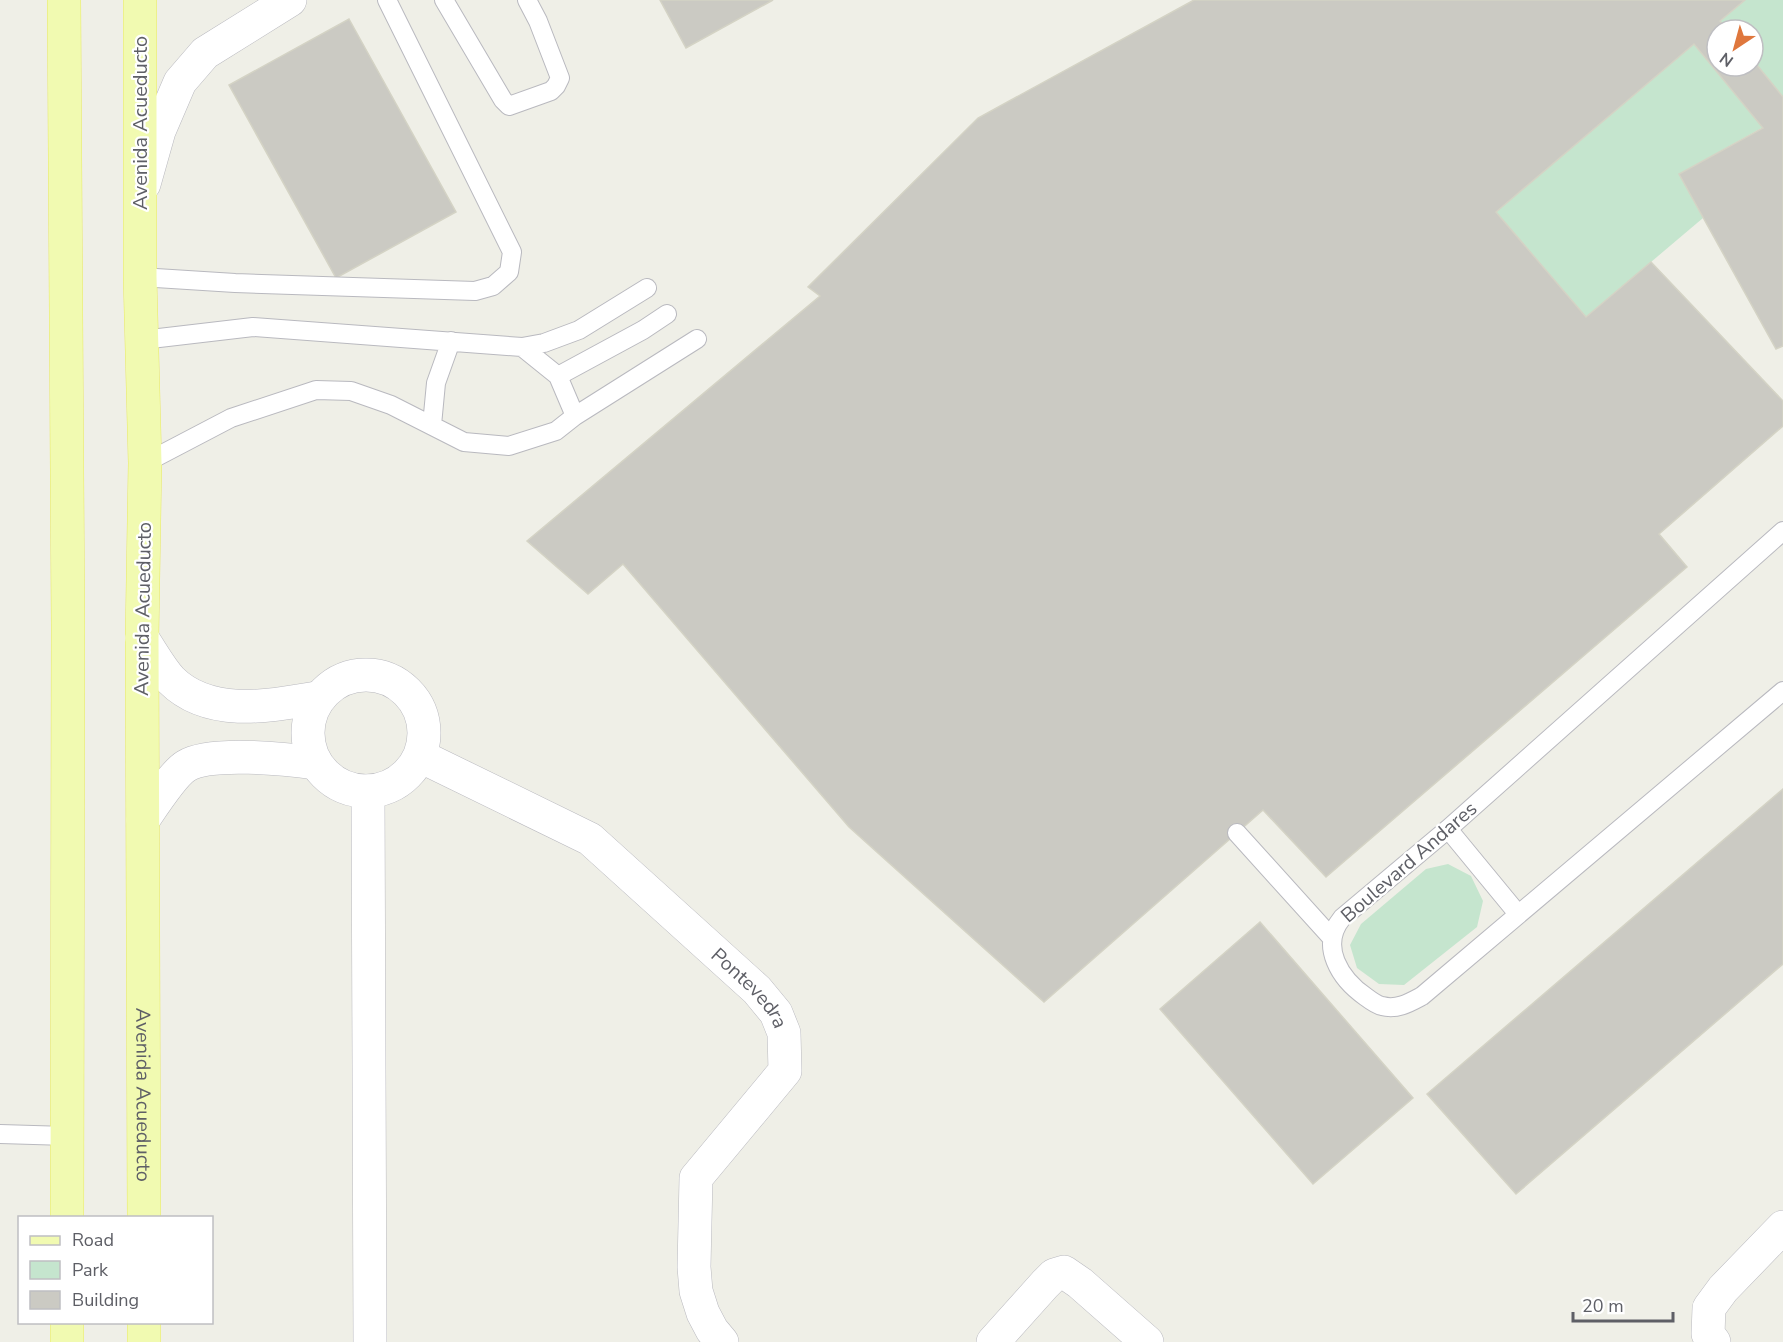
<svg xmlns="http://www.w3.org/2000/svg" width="1783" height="1342" viewBox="0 0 1783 1342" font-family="'Nunito Sans',sans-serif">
<rect width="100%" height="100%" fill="#efefe7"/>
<!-- green -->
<path fill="#c5e5ce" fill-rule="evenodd" d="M1745,0h38v116l-104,58 24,44 -117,99 -90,-105zM1717,30h36v36h-36z
M1448,864l23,12 12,25 -6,26 -73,58 -25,-1 -22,-16 -7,-23 11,-21 65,-55z"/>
<!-- building -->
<path fill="#cbcac3" stroke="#d4d3c5" stroke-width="1.5" d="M660,0h113l-87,48z
M1194,0h551l-25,21 8,9h-11v36h36v-6l30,37v249l-7,3 -97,-175 84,-46 -69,-84 -198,168 90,105 65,-55 132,139v25l-124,108 28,33 -361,310 -63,-67 -219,192 -195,-175 -226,-263 -35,30 -61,-53 293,-245 -12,-9 170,-169z
M349,19l107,193 -120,66 -107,-193z
M1783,789v175l-267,230 -89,-100z
M1260,922l153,176 -100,86 -153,-175z"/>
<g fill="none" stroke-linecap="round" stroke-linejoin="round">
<defs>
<path id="service" d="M444,0l59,100 6,6 42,-15 5,-5 4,-8 -22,-57 -11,-21
M140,277l95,6 240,8 18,-5 16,-14 3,-20 -125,-252
M142,340l111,-13 269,20 36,29 17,40
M522,347l22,-4 35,-13 68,-42
M558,376l85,-46 24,-16
M432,425l4,-42 15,-42
M145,463l86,-45 85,-28 35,1 40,14 73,37 45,4 47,-15 19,-15 122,-77
M1783,531l-335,298 -106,89c-23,28 -2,61 24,79 4,3 11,8 16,9 15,4 27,-3 40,-10l361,-305
M1448,829l70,85
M1237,833l94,104
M0,1134l67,2"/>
<g id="minor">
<path d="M144,184l15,-53 21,-49 25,-29 85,-53"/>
<path d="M142,638c9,13 18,30 29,42 38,38 99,26 146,18"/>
<circle cx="366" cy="733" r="58"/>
<path id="s1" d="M420,756l170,83 167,151 19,23 8,20 1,38 -89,107 -2,89 2,24 7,22 9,17 10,12"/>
<path d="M368,791l2,551"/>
<path d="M143,820c9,-13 30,-46 43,-54 24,-15 100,-7 129,-3"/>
<path d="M993,1342l52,-58 9,-9 10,-3 16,11 67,59"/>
<path d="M1714,1342l-6,-8 1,-26 14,-19 60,-62"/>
</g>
<g id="primary">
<path d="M64,0l4,626 -1,592"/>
<path id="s2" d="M140,0v277l5,186 -3,175 2,580"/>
<path d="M144,1322v20"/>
<path d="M67,1342v-20"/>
</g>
</defs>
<!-- service casing -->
<use href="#service" stroke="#b9b9bf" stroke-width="20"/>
<!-- minor casing -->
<use href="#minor" stroke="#b9b9bf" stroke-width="34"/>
<!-- primary casing -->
<use href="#primary" stroke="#e9e966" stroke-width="34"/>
<!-- service -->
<use href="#service" stroke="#fff" stroke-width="18"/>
<!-- minor -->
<use href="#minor" stroke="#fff" stroke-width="33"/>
<!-- primary -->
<use href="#primary" stroke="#f1fab1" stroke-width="33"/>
</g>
<g text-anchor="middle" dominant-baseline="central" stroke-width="4.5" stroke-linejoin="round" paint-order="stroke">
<!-- street labels -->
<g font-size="20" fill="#5e5f66" stroke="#fff">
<text transform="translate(140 123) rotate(-90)">Avenida Acueducto</text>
<text transform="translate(143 609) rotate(-89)">Avenida Acueducto</text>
<text transform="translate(1409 862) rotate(-41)">Boulevard Andares</text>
<text stroke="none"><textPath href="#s1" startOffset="408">Pontevedra</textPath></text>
<text stroke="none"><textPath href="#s2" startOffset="1095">Avenida Acueducto</textPath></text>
</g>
</g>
<!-- legend -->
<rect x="18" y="1216" width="195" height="108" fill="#ffffff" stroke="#bfbfc2" stroke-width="1.5"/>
<rect x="30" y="1236" width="30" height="9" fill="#f1fab1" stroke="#bfbfc2" stroke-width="1.5"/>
<text x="72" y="1246" font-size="18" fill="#5e5f66">Road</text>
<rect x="30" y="1261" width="30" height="18" fill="#c5e5ce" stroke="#bfbfc2" stroke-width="1.5"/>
<text x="72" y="1276" font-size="18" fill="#5e5f66">Park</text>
<rect x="30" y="1291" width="30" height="18" fill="#cbcac3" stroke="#bfbfc2" stroke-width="1.5"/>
<text x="72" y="1306" font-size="18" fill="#5e5f66">Building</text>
<!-- north arrow -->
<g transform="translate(1735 48) rotate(216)"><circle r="28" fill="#ffffff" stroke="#bfbfc2" stroke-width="1.5"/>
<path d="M0-4.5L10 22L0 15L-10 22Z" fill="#df773d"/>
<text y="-9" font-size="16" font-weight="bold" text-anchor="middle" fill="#5e5f66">N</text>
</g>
<!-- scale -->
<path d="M1573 1312v9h100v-9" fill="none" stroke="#5e5f66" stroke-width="3"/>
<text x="1582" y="1312" font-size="18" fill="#5e5f66" stroke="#ffffff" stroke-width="4.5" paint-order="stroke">20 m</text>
</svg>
